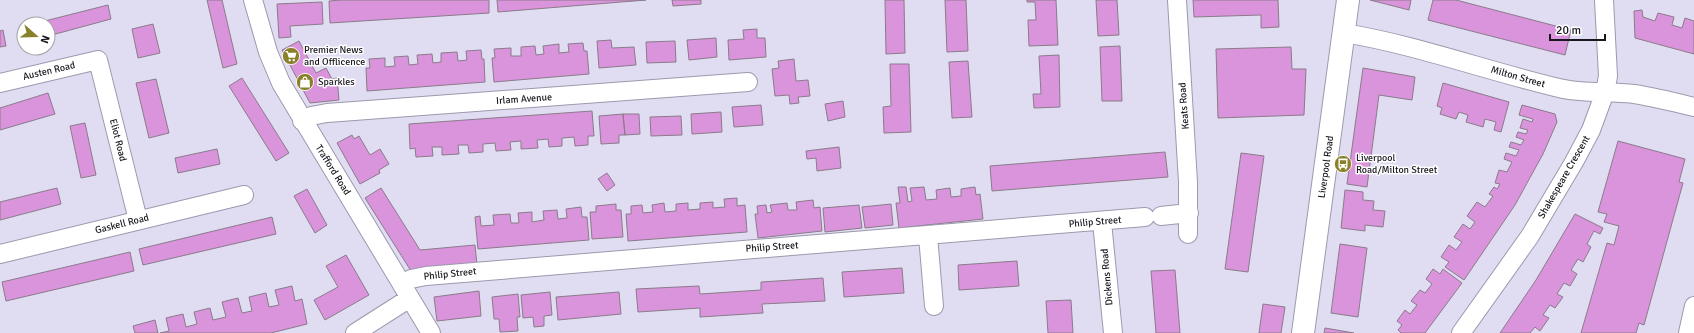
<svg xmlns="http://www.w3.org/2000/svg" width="1694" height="333" viewBox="0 0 1694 333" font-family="Signika,sans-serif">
<rect width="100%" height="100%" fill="#e0ddf3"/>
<!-- building -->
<path fill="#da94db" stroke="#8a7b8a" d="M207,0h15l15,64 -14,4z
M341,0h148v13l-159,10 -1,-22z
M497,0h149l-148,12z
M672,0h29v4l-28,2z
M885,0h19l1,53 -19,1z
M945,0h21l2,51 -21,1z
M1027,0h29l2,45 -29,1 -1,-26h8l-1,-18h-8z
M1096,0h21l2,35 -21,1z
M1193,0h85l1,27 -18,1v-13l-67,2z
M1370,0h41l-2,10z
M1433,0h23l115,30 -6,25 -137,-35z
M322,2l1,22 -33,2 1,11 -12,1 -2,-34z
M108,5l3,14 -63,17v-12h-15z
M1642,10l1,7 12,4 3,-8 16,4 -2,8 10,3 3,-10 9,3v33l-59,-16 -1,-27z
M153,24l7,29 -22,5 -6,-29z
M24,26v16h-1l-4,-14z
M757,29v9h8l1,19 -37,3 -1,-20 16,-1 -1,-9z
M3,30l3,16 -6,1v-16z
M716,38l1,19 -28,3 -2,-20z
M611,40l1,8 22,-1 2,18 -37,3 -2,-27z
M299,41l17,32 10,-5 6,11 5,-1 2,22 -29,3 -28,-53z
M675,41l1,21 -29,1 -1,-21z
M583,43l1,8h3l2,23 -95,8 -2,-24h3l-1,-9 17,-1v8h10v-9l14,-1 1,9 8,-1 -1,-8 16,-2v9l10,-1 -1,-8z
M1120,46l2,55h-20l-2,-54z
M1291,47l1,22h14l-2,46 -86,3 -2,-69z
M481,50l1,9h2l1,23 -118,9 -1,-23h4l-1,-9 16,-1v9l10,-1 -1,-9 14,-1 1,9 9,-1 -1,-9 15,-1 1,9 8,-1v-9l16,-1 1,9 9,-1 -1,-9z
M1059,55l1,52 -26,1 -1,-14h8l-2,-38z
M794,59l2,22 12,-1 2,16 -12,1 1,6 -9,1 -1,-9 -14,1 -3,-27 7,-1 -1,-7z
M968,61l4,56 -20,1 -3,-56z
M890,64h19l2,68 -27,1 -1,-26 8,-1z
M1363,68l52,9 -3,23 -33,-5 -12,92 -20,-3z
M242,78l47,75 -13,8 -47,-75z
M156,79l13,54 -20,5 -13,-55z
M1443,83l66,19 -8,30 -7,-2 2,-8 -11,-3 -2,8 -17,-5 2,-7 -9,-3 -3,7 -16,-5 2,-6 -5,-2z
M48,93l7,21 -55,16v-22z
M843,101l2,16 -17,4 -3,-17z
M761,105l2,20 -29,2 -2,-20z
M1522,105l33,9 2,8 -14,32 -28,51 -51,75 -19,-13 4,-5 -8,-5 8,-12 7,5 6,-8 -8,-5 9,-13 7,5 5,-7 -8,-6 10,-14 8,5 8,-11 -4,-2 5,-7 3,2 3,-5 -5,-1 4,-13 8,2 5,-10 -8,-3 2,-6 10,3 3,-6 -10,-3 2,-5 10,3 3,-5 -8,-3 2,-5 8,2 2,-4 -8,-2 3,-9 9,3 1,-3 -14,-4z
M592,111l2,25h-6v9l-13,1 -1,-9 -12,1v8l-13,1 -1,-8 -11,1 1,8 -17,1v-8l-11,1 1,8 -15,1 -1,-8 -12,1v8l-14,1 -1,-8h-10l1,9 -17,1v-8h-10l1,9 -17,1 -1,-9 -5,1 -1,-25z
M721,112l1,20 -30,2 -1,-20z
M623,114l2,21h-6v8l-18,1 -2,-28z
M623,114h16l1,20 -15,1z
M681,116l1,19 -31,1 -1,-19z
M85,123l11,52 -15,3 -11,-52z
M352,135l2,4 5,-3 11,19 10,-6 9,15 -10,6 1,3 -20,11 -23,-41z
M1618,141l67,18 -6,23 4,1 -39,142 -5,-2 -3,10h-55l26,-90 7,2 5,-19 -15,-4 3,-8 -9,-2z
M839,147l2,21 -24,3 -1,-13 -9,1 -1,-8z
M217,149l3,15 -42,9 -3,-15z
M1165,152l3,25 -176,14 -2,-25z
M1241,153l23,3 -16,116 -23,-3z
M607,173l8,12 -8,6 -9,-12z
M898,187h8l2,15 4,-1 -2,-13 14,-1 2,13 11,-1 -1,-9 14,-2 1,9 10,-1v-7l14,-2 1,8 4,-1 3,25 -84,9 -3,-25h4z
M57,188l4,16 -61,16v-18z
M381,188l39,62 55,-5 2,20 -66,6 -46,-73z
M307,189l20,36 -12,8 -21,-37z
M1345,190l18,2v8l11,1 -1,9 12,1 -2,16 -18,-2v6l-24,-3z
M737,198v8l8,-1 2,27 -119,9 -2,-27h5v-8l11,-1 1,8 10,-1 -1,-7 12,-2 1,9 11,-1v-7l12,-1v7l12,-1v-6l13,-1v6l12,-1 -1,-8z
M813,200l1,8 6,-1 2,24 -64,7 -3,-24h3l-1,-8 9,-1 1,8 5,-1 -2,-7 17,-2 1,7h9l-1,-8z
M616,204v6h5l2,27 -31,2 -2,-27h6v-6z
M891,204l2,21 -28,3 -3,-21z
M859,205l3,23 -37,4 -2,-24z
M581,207l1,10h5l2,23 -111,9 -3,-32 5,-1 1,10 13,-1 -1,-10 17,-1 1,9h8l-1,-10 14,-1v10l12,-2 -1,-9 14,-1 1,9 9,-1 -1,-9z
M1575,214l28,14 -3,6 -6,-3 -7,13 4,3 -8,15 -5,-3 -7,11 6,4 -7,12 -6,-3 -7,11 6,3 -8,11 -5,-3 -7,10 6,3 -9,13 -5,-4 -5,6h-30l36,-53z
M272,217l4,17 -133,31 -4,-16z
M1340,244l27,4 -9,69 -27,-4z
M130,252l4,19 -128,30 -4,-19z
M346,255l23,40 -44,25 -11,-20 24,-13 -12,-21z
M1017,261l2,25 -60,4 -1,-25z
M902,268l2,25 -60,4 -2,-25z
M1433,269l7,5 3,-5 19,14 -37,50h-24l-3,-3 4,-5 -5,-4 8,-11 5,4 7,-9 -6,-4 9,-11 5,3 7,-9 -6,-5z
M1175,270l5,63h-24l-5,-62z
M823,278l2,23 -63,3 1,9 -63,4v-9l-62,4 -2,-23 63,-3 1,8 61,-4v-8z
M292,286l3,15 7,-2 5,25 -36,9h-111l9,-2 -3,-13 17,-4 3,13 11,-3 -3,-12 16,-4 3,12 13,-3 -4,-15 16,-4 4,15 10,-2 -3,-14 17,-4 3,14 10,-2 -4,-15z
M479,291l2,25 -44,5 -3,-24z
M550,292l2,23 -8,1v10l-10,1 -1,-10 -10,1 -2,-23z
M619,292l2,22 -63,6 -2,-23z
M518,294l2,23h-3l1,14 -18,1 -1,-13h-5l-2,-22z
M1071,300l2,33h-25l-2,-32z
M1263,304l22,3 -4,26h-22z
M155,320l3,13h-23l-2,-7z
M1325,328l29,5h-30z"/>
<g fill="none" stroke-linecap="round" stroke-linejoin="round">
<defs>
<path id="minor" d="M253,0l15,52 13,31 150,250
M1177,0l11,182v52
M1344,33c73,12 143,38 215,55 24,6 50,3 75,6 20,3 40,8 60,13
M0,83l98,-23 40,160
M302,121l9,-5 16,-3 421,-31
M1161,216l28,-3
M1102,222l11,111
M928,236l6,70
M0,254l244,-59
M402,285l9,-6 15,-3 719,-59
M355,333l55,-35
M1461,333l69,-97 44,-74 17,-32 14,-38 3,-16 -4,-76
M1688,333l6,-27"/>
<path id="primary" d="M1303,333l45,-333"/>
</defs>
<!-- minor casing -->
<use href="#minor" stroke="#9c99ae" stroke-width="20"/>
<!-- primary casing -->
<use href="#primary" stroke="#9c99ae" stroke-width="24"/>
<!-- minor -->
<use href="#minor" stroke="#fff" stroke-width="18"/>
<!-- primary -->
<use href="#primary" stroke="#fff" stroke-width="22"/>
</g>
<!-- icons -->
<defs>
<symbol id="supermarket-disc" viewBox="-11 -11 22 22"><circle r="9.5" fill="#898129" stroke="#fff"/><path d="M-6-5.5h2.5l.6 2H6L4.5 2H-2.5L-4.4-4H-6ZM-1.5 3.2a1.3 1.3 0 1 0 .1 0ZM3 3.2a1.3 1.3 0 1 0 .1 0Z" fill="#fff"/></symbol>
<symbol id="shop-disc" viewBox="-11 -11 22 22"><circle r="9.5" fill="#898129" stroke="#fff"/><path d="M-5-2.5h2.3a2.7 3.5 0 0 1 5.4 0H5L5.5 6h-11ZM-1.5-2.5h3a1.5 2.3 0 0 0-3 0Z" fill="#fff"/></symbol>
<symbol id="bus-disc" viewBox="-11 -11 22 22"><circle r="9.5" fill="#898129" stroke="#fff"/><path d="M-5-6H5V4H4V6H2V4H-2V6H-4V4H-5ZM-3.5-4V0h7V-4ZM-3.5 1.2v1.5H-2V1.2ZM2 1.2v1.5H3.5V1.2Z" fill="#fff"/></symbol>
</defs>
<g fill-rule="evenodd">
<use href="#supermarket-disc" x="281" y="46" width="20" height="20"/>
<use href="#shop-disc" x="295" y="72" width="20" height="20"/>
<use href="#bus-disc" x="1333" y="154" width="20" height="20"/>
</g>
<g text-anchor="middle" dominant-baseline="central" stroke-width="3" stroke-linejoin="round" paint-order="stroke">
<!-- poi labels -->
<g font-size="10" fill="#18171e" stroke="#fff" text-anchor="start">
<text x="304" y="50">Premier News<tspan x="304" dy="12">and Offlicence</tspan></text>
<text x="318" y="82">Sparkles</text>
<text x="1356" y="158">Liverpool<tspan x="1356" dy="12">Road/Milton Street</tspan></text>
</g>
<!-- street labels -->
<g font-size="10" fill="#18171e" stroke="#fff">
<text transform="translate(49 71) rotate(-13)">Austen Road</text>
<text transform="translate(1518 77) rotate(16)">Milton Street</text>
<text transform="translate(524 99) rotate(-4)">Irlam Avenue</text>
<text transform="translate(1184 106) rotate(-94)">Keats Road</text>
<text transform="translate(118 140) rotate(76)">Eliot Road</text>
<text transform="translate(1326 167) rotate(-82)">Liverpool Road</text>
<text transform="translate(333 170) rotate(58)">Trafford Road</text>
<text transform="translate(1564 177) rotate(-60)">Shakespeare Crescent</text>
<text transform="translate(1095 222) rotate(-5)">Philip Street</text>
<text transform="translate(122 224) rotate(-14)">Gaskell Road</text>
<text transform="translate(772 247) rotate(-4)">Philip Street</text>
<text transform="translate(450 274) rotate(-6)">Philip Street</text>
<text transform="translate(1107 277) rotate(-95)">Dickens Road</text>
</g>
</g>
<!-- north arrow -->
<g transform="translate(36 36) rotate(110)"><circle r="19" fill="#ffffff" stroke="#a3a2a5"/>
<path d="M0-3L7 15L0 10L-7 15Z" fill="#898129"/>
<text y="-6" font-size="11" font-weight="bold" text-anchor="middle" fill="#18171e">N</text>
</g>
<!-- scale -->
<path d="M1550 34v6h55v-6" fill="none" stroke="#18171e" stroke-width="2"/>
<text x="1556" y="34" font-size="12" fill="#18171e" stroke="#ffffff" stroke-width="3" paint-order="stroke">20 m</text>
</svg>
